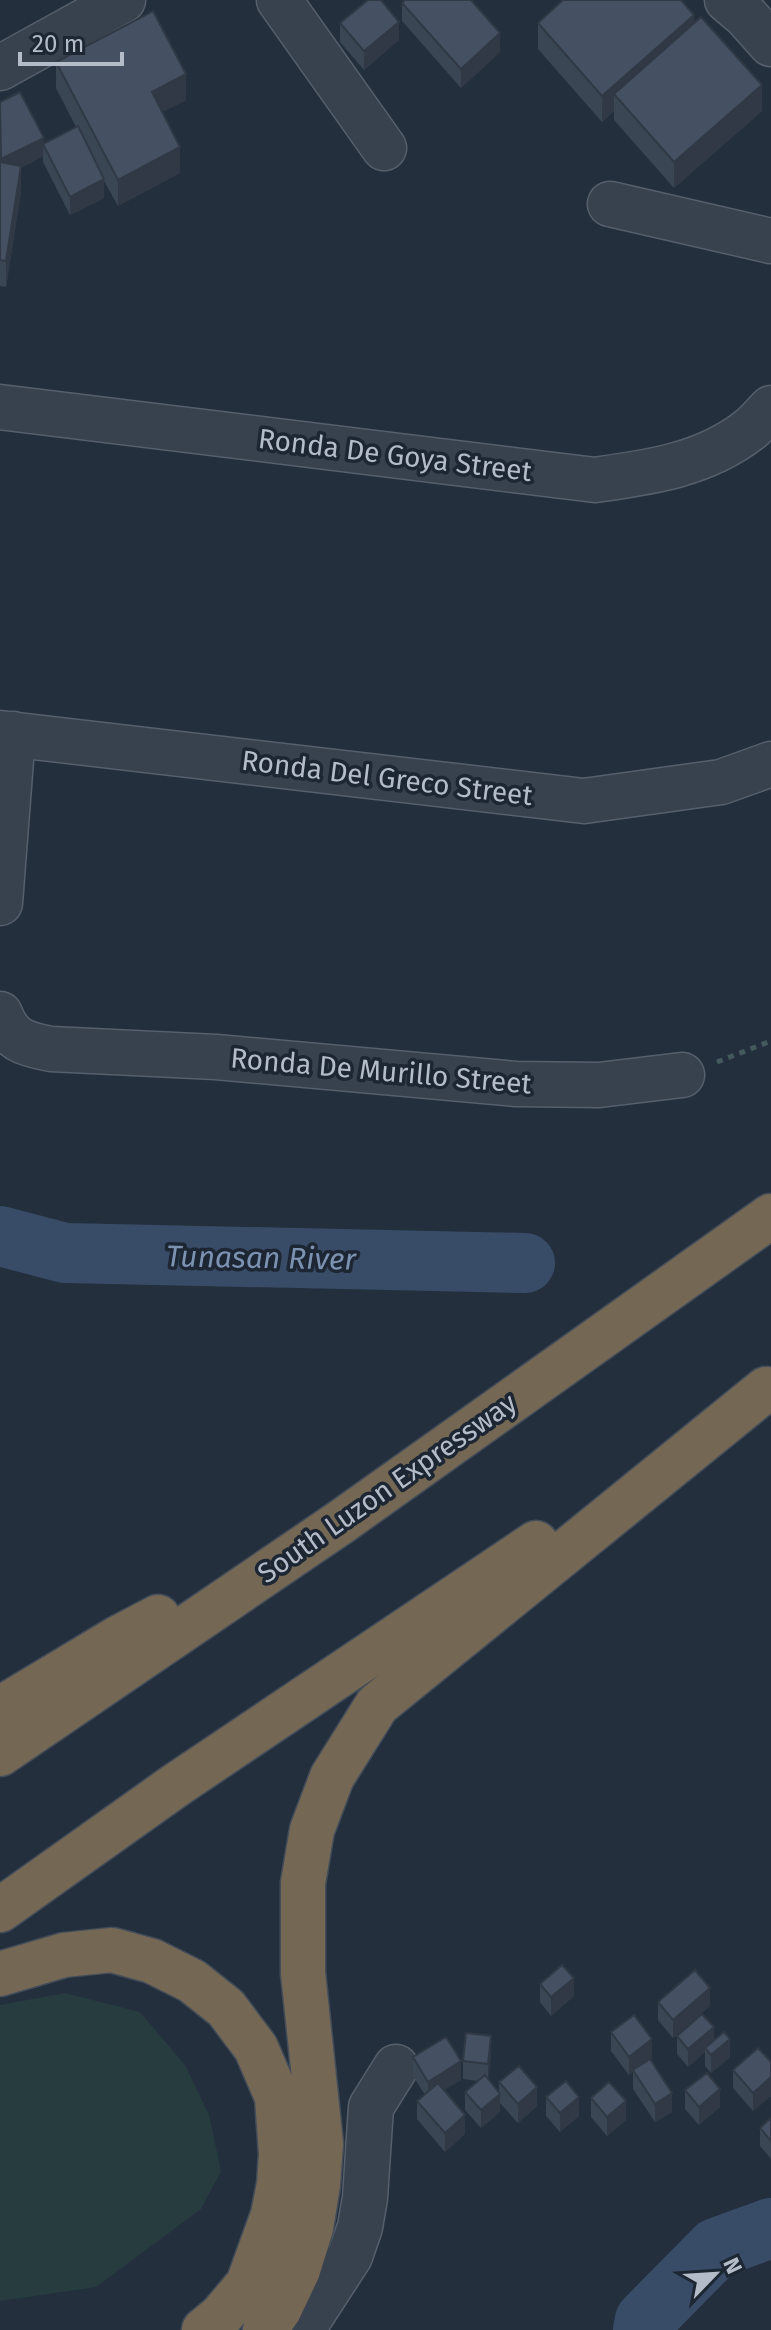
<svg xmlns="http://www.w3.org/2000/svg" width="771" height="2330" viewBox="0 0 771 2330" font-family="'Fira Sans',sans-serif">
<rect width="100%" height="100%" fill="#242f3e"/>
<!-- green -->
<path fill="#263c3f" d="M65,1993l75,19 45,53 24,50 12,56 -20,38 -105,78 -96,14v-296z"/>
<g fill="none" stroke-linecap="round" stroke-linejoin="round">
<!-- river -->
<path stroke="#394c67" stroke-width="60" d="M0,1236l65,17 460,10
M643,2330l2,-10 71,-72 55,-20"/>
<defs>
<path id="minor" d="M279,0l105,148
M727,0l19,16 25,28
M0,68l123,-68
M610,204l161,37
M0,407l595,73c55,-8 109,-15 154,-50 8,-6 15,-15 22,-22
M0,733l584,68 137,-19 50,-18
M0,903l13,-169
M0,1014c10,26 24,30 51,35l165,8 300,27 83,1 83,-10
M302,2330l48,-74 10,-29 5,-29 6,-91 25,-40"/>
<path id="highway" d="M0,1709l118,-71 40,-21
M0,1754l341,-232 430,-306
M0,1910l176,-125 360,-242
M0,1974l64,-19 48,-5 40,11 40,20 34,27 30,40 21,49 4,57 -2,30 -6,31 -25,69 -27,32 -17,14
M265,2330l14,-20 19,-40 13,-42 7,-43 3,-41 -18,-171v-90l9,-53 20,-53 45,-72 389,-316"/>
</defs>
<!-- minor casing -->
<use href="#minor" stroke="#565f6c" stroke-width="47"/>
<!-- highway casing -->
<use href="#highway" stroke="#434c59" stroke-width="47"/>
<!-- path -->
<path stroke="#44595c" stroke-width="5" stroke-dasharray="6 6" stroke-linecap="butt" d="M717,1062l54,-21"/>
<!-- minor -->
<use href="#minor" stroke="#38414e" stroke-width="44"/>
<!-- highway -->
<use href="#highway" stroke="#746855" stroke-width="44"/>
</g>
<!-- wall -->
<path fill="#3b4654" d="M402,3l98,49 -39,36 -59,-67z
M340,23l59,17 -35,30 -24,-28z
M538,23h156l68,88 -88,77 -60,-68v-9l-12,11 -64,-73z
M56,62l130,38 -24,12 18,61 -62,33 -14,-25v17l-34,17 -27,-53v-6l-22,12v24l-15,95 -6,-1v-184l44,41 32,-16 -20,-39z
M540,1984l34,12 -23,20 -11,-14z
M658,2002l52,4 -37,32 -15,-18z
M611,2032l41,26 -5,3 25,51 -17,10 -22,-33v-17l-4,3 -18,-24z
M677,2036l37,5 16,16 -19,16 -6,-7v-14l-17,15 -11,-13z
M491,2055l-3,24 11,13v-10l38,24 -19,17 -18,-20v9l-19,16 -16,-18v-18l13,-11 -15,-2v-18z
M413,2057l48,23 -17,10 21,44 -20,18 -28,-33v-18l8,-6 -12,-19z
M771,2062v34l-18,15 -20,-23v-18z
M685,2090l35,17 -21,18 -14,-16z
M546,2097l33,19 -19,16 -14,-16z
M591,2098l35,22 -19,16 -16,-19z
M771,2118v41l-11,-13v-18z"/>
<!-- shaded-wall -->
<path fill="#303945" d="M694,15v26l-80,53v17l-12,11v-26z
M399,22v18l-35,30v-19z
M500,33v19l-39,36v-19z
M186,74v26l-34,17v-25z
M762,85v26l-88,77v-26z
M44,138l-1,18 -22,12v24l-15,95v-26l-5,-102z
M180,147v26l-62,33v-26z
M104,179v19l-34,17v-18z
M574,1978v18l-23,20v-19z
M710,1988v18l-37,32v-18z
M714,2027v18l-9,3v4l-17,15v-18z
M491,2036v19l-3,27v-18z
M652,2039v19l-23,17v-18z
M730,2039v18l-19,16v-18z
M461,2061v19l-33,20v-18z
M771,2077v19l-18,15v-18z
M537,2087v19l-19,17v-19z
M720,2089v18l-21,18v-18z
M672,2093v19l-17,10v-18z
M500,2094v18l-19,16v-18z
M579,2097v19l-19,16v-19z
M626,2101v19l-19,16v-19z
M465,2115v19l-20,18v-19z"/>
<!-- building -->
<path fill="#455162" stroke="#303945" stroke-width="2" d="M368,0h13l18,22 -35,29 -24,-28z
M405,0h66l29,33 -39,36 -59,-66z
M563,0h118l13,15 -92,81 -64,-73z
M153,11l33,63 -34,18 28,55 -62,33 -62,-118z
M701,17l61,68 -88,77 -60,-68z
M20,92l24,46 -43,21 -1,-57z
M78,126l26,53 -34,18 -27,-53z
M0,162l21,4 -15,95 -6,-1z
M562,1965l12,13 -23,19 -11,-13z
M695,1970l15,18 -37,32 -15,-18z
M702,2014l12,13 -26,22 -11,-13z
M634,2015l18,24 -23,18 -18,-25z
M724,2032l6,7 -19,16 -6,-7z
M466,2033l25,3 -3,28 -25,-3z
M446,2037l15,24 -33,21 -15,-25z
M758,2048l13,14v15l-18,16 -20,-23z
M650,2059l22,34 -17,11 -22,-34z
M519,2066l18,21 -19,17 -19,-22z
M707,2073l13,16 -21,18 -14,-17z
M485,2075l15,19 -19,16 -16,-18z
M566,2081l13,16 -19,16 -14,-16z
M609,2082l17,19 -19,16 -16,-19z
M438,2083l27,32 -20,18 -28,-32z
M771,2118v23l-11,-13z"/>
<g text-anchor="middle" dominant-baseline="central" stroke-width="7" stroke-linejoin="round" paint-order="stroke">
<!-- street labels -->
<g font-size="28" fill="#b4bcc9" stroke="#1d2633">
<text transform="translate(395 455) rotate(7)">Ronda De Goya Street</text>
<text transform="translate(387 778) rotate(7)">Ronda Del Greco Street</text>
<text transform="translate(381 1071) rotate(5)">Ronda De Murillo Street</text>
<text transform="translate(387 1488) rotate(-35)">South Luzon Expressway</text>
</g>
<!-- water labels -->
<g font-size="30" font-style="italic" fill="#7c92b1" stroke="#1d2633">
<text transform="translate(261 1258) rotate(1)">Tunasan River</text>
</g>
</g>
<!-- north arrow -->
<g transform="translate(715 2274) rotate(65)" stroke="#1d2633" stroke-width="6" paint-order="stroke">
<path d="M0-6L14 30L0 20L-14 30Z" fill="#b4bcc9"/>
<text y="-12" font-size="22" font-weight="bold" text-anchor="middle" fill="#b4bcc9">N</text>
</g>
<!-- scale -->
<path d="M20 52v12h102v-12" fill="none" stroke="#b4bcc9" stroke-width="4"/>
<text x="32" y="52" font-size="24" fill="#b4bcc9" stroke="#1d2633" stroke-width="6" paint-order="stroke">20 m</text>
</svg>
